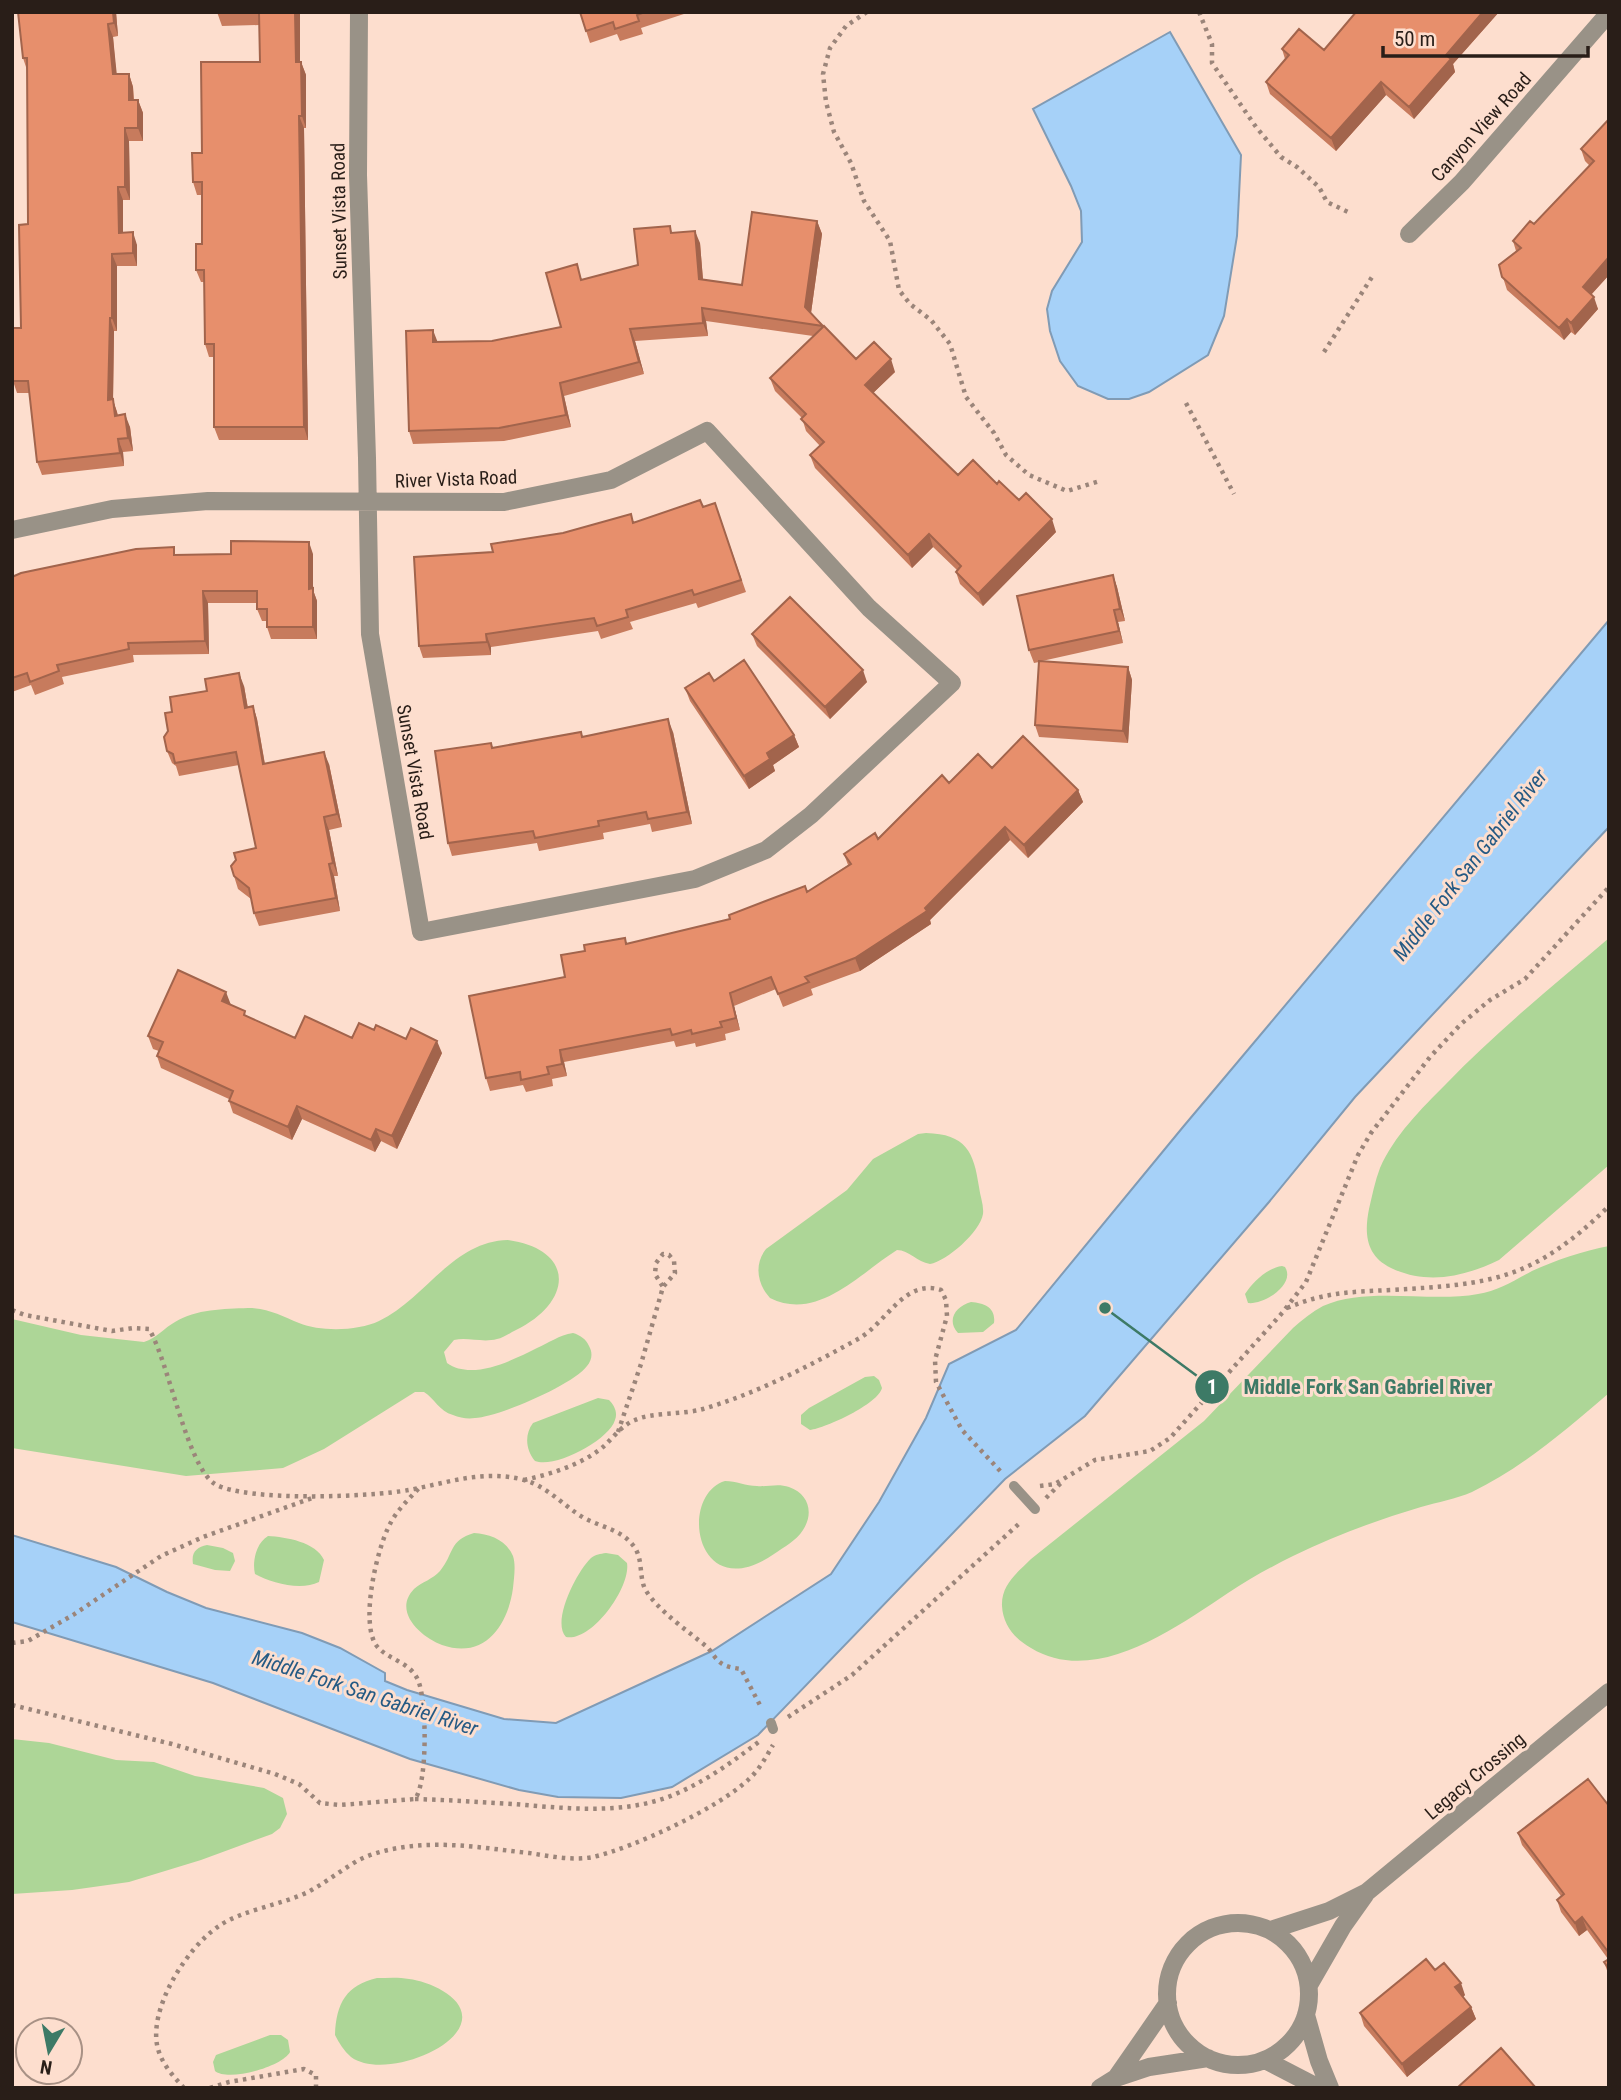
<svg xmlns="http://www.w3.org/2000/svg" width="1621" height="2100" viewBox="0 0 1621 2100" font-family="'Roboto Condensed',sans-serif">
<rect width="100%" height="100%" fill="#fddece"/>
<!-- green -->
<path fill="#add697" d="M1609,938v227l-110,95c-35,17 -72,25 -108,8 -25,-12 -27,-34 -22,-59 3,-13 6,-28 11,-41 14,-32 41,-59 66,-84 51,-53 107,-98 163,-146z
M926,1133c40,1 48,19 53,54 1,9 5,18 4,27 -3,18 -36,47 -53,50 -13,-2 -21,-14 -33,-14 -37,23 -79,72 -127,48 -13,-14 -16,-34 -4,-49l81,-59 26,-31 45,-25z
M508,1240c69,10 64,63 8,90 -6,3 -13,8 -19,9 -14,4 -29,-2 -43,1l-10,12 3,11c25,18 66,-3 90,-15 12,-5 22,-13 36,-15 7,2 13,6 16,13 4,7 3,14 -2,20 -14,19 -89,51 -112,52 -7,1 -15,0 -22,-3 -14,-4 -18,-16 -29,-23h-9l-91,57 -41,19 -97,8 -174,-28v-129l69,16 63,7c13,-4 20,-14 31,-20 21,-13 49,-13 73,-14 20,0 34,8 51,15 22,9 59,8 80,-2 46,-22 74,-80 129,-81z
M1609,1246v147c-42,36 -87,75 -137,99 -16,7 -34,10 -51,15 -44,13 -87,29 -128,49 -22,11 -44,23 -65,37 -53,35 -133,94 -197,55 -16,-9 -28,-23 -29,-42 -1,-21 15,-33 29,-47l173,-138 89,-93c9,-8 19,-16 30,-22 45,-20 107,-3 155,-12 20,-3 37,-14 54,-23 24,-11 51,-20 77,-25z
M1282,1266l3,1c11,17 -21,38 -37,36l-3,-9c8,-12 22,-26 37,-28z
M971,1302c14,1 25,6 23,21l-11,9 -25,1c-12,-13 -2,-27 13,-31z
M874,1376l5,4 3,8c-4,16 -56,40 -72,42l-9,-6v-9l8,-7 56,-31z
M598,1398l11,2c5,5 9,12 6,20 -6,20 -60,49 -80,41 -9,-11 -11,-26 -2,-38z
M725,1481c11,0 21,5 32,5 11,1 21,-3 32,1 20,7 25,26 14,43 -7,11 -19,17 -29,24 -79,54 -96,-59 -49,-73z
M474,1533c16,1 32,7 39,23 3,9 1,22 0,32 -5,37 -28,72 -71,57 -20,-7 -50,-33 -28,-56 8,-7 19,-10 26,-18 14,-17 9,-31 34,-38z
M268,1536c18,1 48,6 56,24l-5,22c-18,9 -48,1 -64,-8 -3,-12 1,-31 13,-38z
M207,1545l16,3 10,5 2,8 -5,10 -15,-1 -22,-6c-2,-12 4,-17 14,-19z
M606,1553l12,2 9,8c4,24 -35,79 -61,74 -15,-15 11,-66 25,-79 5,-4 9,-4 15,-5z
M12,1739l37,4 67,17 38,2 41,14 69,12 19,10 4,16 -7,14 -8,6 -71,26 -72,22 -57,8 -60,4z
M377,1978c10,0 22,-1 32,1 24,3 70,24 47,54 -18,24 -79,43 -105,24 -7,-6 -12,-14 -16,-22 1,-31 11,-50 42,-57z
M270,2035h11l7,5 2,12c-8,15 -62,30 -75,19l-2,-9 3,-7z"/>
<!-- water -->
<path fill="#a6d1f8" stroke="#809bb5" stroke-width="2" d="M1170,32l71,123 -4,81 -13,80 -16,39 -59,37 -20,7h-21l-30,-13 -18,-25 -10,-30 -3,-22 5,-18 30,-49 -1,-31 -10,-25 -38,-77z
M1609,620v207l-254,270 -86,105 -184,214 -80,63 -247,256 -86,52 -51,11 -63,-1 -39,-7 -109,-31 -197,-76 -201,-61v-87l104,32 51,25 39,16 96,25 38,15 45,25v8l22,9 97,29 52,4 156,-72 119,-77 48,-72 47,-84 23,-54 67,-34 167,-203z"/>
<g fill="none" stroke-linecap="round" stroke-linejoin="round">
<!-- path -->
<path stroke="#9b857a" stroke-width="4.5" stroke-dasharray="3.5 5" stroke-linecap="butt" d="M867,12l-21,14 -16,22 -7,26 3,28 8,30 17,31 13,38 26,40 9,49 11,14 21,16 19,24 16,53 28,36 12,22 23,20 38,16 33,-10
M1199,12l13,32v19l44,64 25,30 16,10 22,20 8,15 21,10
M1324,352l48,-75
M1186,403l48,91
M1287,1308c38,-16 63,-16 104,-18 102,-6 142,-10 218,-84
M12,1310l13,5 87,16 21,-3 16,1c20,33 38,138 66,155 31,18 156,13 194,6 38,-7 75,-21 115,-10 25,7 40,27 62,39 18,9 37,11 49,29 8,13 4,28 10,41 12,21 43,42 62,58 5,5 8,12 14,16 5,4 13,5 20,6l21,40
M618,1432l23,-68 22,-77 12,-14 -1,-12 -5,-6 -6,-1 -7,9 -1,11 8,13
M524,1480c27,-6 57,-15 79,-33 10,-9 19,-22 32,-27 17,-8 47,-5 68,-11 55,-16 106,-43 155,-70 28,-15 46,-61 83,-49l5,10 1,16 -12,44 1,22 26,48 40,43
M1040,1486l15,-2 40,-24 55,-9 20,-13 113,-126 23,-30 52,-127 13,-22 59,-76 31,-33 29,-24 35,-21 84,-92
M1046,1498l16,-16
M12,1643l16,-2 45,-26 88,-59 42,-19 112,-40
M12,1705l160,39 103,30 24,10 21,19 20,2 75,-6c13,-16 12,-104 2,-121 -9,-17 -31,-19 -41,-33 -16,-24 1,-97 14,-121 7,-14 19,-25 30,-37
M788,1717l64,-42 170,-154
M415,1799c33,1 65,3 98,5 51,4 106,11 155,-7 34,-13 63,-34 92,-56
M184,2088c-10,-11 -22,-24 -26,-39 -11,-39 29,-102 61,-123 23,-16 62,-21 89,-34 17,-9 32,-21 49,-31 17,-9 37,-13 56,-15 40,-4 78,3 116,7 21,3 43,8 64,4 40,-9 126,-49 156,-78 10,-9 17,-22 24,-34
M210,2088l19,-6 75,-13 12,6v13"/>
<!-- service -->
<path stroke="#999287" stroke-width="10" d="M1014,1486l21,23
M771,1723l2,6"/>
<!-- minor -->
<path stroke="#999287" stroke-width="18" d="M1409,234l53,-52 147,-169
M12,530l100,-21 96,-8 296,1 107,-22 96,-49 162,177 83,75 -141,132 -45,35 -71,29 -274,53 -51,-298 -3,-176 -9,-283 1,-163
M1167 1994a71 71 0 1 1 142 0a71 71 0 1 1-142 0Z
M1271,1930l58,-19 38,-19 242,-200
M1309,1985l34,-59 22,-31
M1306,2015l13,46 11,27
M1265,2060l54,28
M1116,2078l33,-11 59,-9
M1100,2088l16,-10 52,-75"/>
</g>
<!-- wall -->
<path fill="#c77b5d" d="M18,12h98l2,24 -5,1 3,37h13l4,13 1,13h4l5,13v28h-14l1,59h-7v32l14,13v21h-20v65h-3l-1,69 5,15 12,12 3,24 -10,1 1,14 -82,9 -5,-13 -7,-69h-13l-4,-12 8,-53 7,-104 -1,-154 -4,-12z
M217,12h83v50h1l5,13v53h-2l4,312h-89l-5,-13v-70h-5l-4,-13 -1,-62h-3l-5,-12 6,-26v-49h-5l-4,-13 9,-29 58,-91 -1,-37 -37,1z
M580,12h110l-49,16 2,6 -23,7 -3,-7 -27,9z
M1356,12h143l-46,52 2,8 -41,47 -28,-24 -50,56 -66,-57 -4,-12 19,-23 -3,-10 42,1z
M1609,119v156l-18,20 7,14 -23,26 -4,-3 -7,8 -57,-50 -8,-25 17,-14 -3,-10 21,-17 56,-58 -5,-5 -4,-12z
M817,221l5,13 -11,79 45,46 39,13 -22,21 85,82 39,9 22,16 37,32 -73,74 -23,-22 -4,-12 1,-2 -24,-23 -21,21 -97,-100 -5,-13 10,-9 -14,-15 -4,-13 -27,-27 -5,-13 43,-42 -107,-15 2,15 -73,5 9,33 -80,22 7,31 -67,14 -91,3 -4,-13 29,-89 54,-1 69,-14 21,-47 56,-15 32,-39 2,7 28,10 3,37 39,5z
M715,503l31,89 -48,16 -2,-5 -66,19 3,7 -32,10 -3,-8 -107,16v8l-68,3 -4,-12 74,-94 210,-45z
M313,554v36l4,11v38h-46l-4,-12v-6h-5l-5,-12v-6h-49l1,51 -76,1 1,7 -72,15 2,7 -29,11 -4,-10 -19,7v-115l165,-22z
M1113,575l4,12 8,34 -7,1 5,21 -81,18 86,6 4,13 -4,63 -89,-6 -4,-12 4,-63 -5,1 -5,-13z
M752,634l115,48 -37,37 -73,-73z
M244,686l4,22 5,-2 4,13 8,45h64l13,63 -13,3 9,46h-4l6,35 -81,15 -5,-13 -3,-14 -13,-10 -4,-13 22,-28 -17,-83 -60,11 -3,-10 -4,-3 -5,-12 1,-20 4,-19z
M685,688l109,47 5,12 -26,18 2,6 -26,18 -59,-88z
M673,732l19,92 -40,8 -2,-8 -47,9 1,6 -65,12 -2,-8 -85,13 -4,-13 43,-100 2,5 90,-11z
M992,768l86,22 5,12 -55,56 -18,-18 -80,80 1,4 -71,47 -49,18 2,6 -30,12 -7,-18 -42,17 6,24 -15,4 1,6 -30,7 -1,-4 -19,4 -2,-6 -110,21 3,14 -15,3 1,7 -27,6 -3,-7 -33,6 -4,-13 79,-101 60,-39 2,6 103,-25 77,-27 41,-27 -4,-11 34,-15 71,-56z
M230,1004l17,12 48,22h57l22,-8 32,9 36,14 -45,96 -16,-8 -6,11 -73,-33 -10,21 -59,-27 -4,-12v-2l-68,-31 -4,-12 2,-5 -6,-2 -5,-13z
M1609,1806v170l-5,-14 4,-3 -21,-29 -8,6 -18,-24 -4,-12 4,-4 -39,-51 -4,-12z
M1435,1970l30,25 -2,2 8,10 5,12 -69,58 -43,-51 -4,-13z"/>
<!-- shaded-wall -->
<path fill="#a2644c" d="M113,12h3l2,24 -4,-13z
M295,12h5v63l-4,-13z
M1483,12h16l-46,52 2,8 -41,47 -5,-12 37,-52z
M108,24l5,13 5,49 -5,-12z
M301,62l5,13v53l-4,-12z
M129,74l4,13 1,25 -5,-12z
M1381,82l5,13 -50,56 -5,-13z
M138,100l5,13v28l-5,-13z
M299,116l5,12 4,312 -4,-13z
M125,128l4,13 1,59 -5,-13z
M118,187l5,13v45l-4,-12z
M817,221l5,13 -12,86 -5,-13z
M695,231l5,12 4,49 -5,-13z
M133,232l4,13v21l-4,-13z
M112,254l5,12v65l-5,-13z
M1609,257v18l-22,24 -4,-12z
M1594,297l4,12 -23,26 -4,-12z
M702,308l4,13 2,15 -5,-13z
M110,318l4,13 -1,69 4,12 2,16 -11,-28z
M1567,319l4,13 -7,8 -5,-12z
M630,329l5,12 9,33 -5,-12z
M433,330l5,13 -5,-1z
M891,359l4,13 -26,25 -4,-12z
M560,383l4,13 7,31 -5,-12z
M125,414l5,13 3,24 -5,-13z
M118,439l5,13 1,14 -4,-13z
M1052,519l4,13 -73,74 -5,-12z
M929,534l4,13 -21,21 -4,-13z
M309,542l4,12v36l4,11v38l-4,-12 -4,-38z
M1113,575l4,12 8,34 -5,-12z
M203,591l5,12 1,51 -4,-13z
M1114,610l4,12 5,21 -4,-12z
M486,634l5,13v8l-4,-13z
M1128,667l4,13 -4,63 -5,-12z
M863,670l4,12 -37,37 -5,-12z
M239,673l5,13 6,35 -5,-13z
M253,706l4,13 10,58 -4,-13z
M668,719l5,13 19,92 -5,-12z
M794,735l5,12 -26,18 2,6 -26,18 -5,-13 23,-23z
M324,752l5,12 13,63 -5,-13z
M1078,790l5,12 -55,56 -4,-13z
M324,817l5,13 9,46 -5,-13z
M1005,827l5,13 -80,80 1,4 -71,47 -5,-13 70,-50z
M329,864l5,12 6,35 -4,-13z
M226,992l5,13 -9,-4z
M730,993l4,13 6,24 -4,-12z
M437,1041l5,12 -45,96 -5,-13z
M560,1050l4,12 3,14 -5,-12z
M297,1106l5,13 -10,21 -4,-13z
M376,1129l5,12 -6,11 -4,-12z
M1582,1917l5,13 -8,6 -4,-13z
M1461,1983l4,12 -5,5 -5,-13z
M1471,2007l5,12 -69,58 -5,-13z"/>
<!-- building -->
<path fill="#e78f6c" stroke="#a2644c" stroke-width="2" d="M18,12h95l1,11 -6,1 5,50h16v26h9v28h-13v59h-7l1,46 14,-1v21l-21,1v64h-2l-2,82 5,-1 2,17 10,-2 3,24 -10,1 2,14 -83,9 -9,-81h-15v-53h8l-2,-103 9,-1 -1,-166h-4z
M217,12h78l1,50h5l1,54h-3l5,311h-90v-83h-9l-1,-74h-8v-26h6v-62h-9l-1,-29h10l-1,-91h59l-1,-49z
M580,12h65l-8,3 2,6 -24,8 -2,-7 -27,9z
M1356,12h127l-37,43 5,4 -42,48 -28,-25 -50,56 -65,-56 23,-27 -7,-6 17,-20 25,21z
M1609,119v138l-26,30 11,10 -23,26 -4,-4 -8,9 -57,-51 -3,-12 22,-17 -8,-7 17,-20 4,3 60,-63 -13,-12z
M752,212l65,9 -12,86 18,19 -121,-18 1,15 -73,6 9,33 -79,21 6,32 -67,13 -90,3 -3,-100 27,-1v12l59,-1 69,-14 -15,-54 31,-9 4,16 57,-15 -4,-36 36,-3 1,7 24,-2 4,48 43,6z
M824,326l32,33 18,-17 17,17 -26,26 93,90 15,-15 24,24 2,-3 20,19 7,-7 26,26 -74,75 -22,-22 5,-6 -32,-32 -21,21 -98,-100 14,-13 -23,-23 5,-5 -36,-36z
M700,500l3,7 12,-4 26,77 -47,15 -2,-5 -66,20 2,7 -31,9 -3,-8 -108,16 1,8 -68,4 -5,-89 79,-5 -2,-8 72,-11 68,-19 2,9z
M231,541l78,1v47l4,-1v39h-46v-18h-10v-18h-54l2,50 -77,2 1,6 -72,16 2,6 -29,11 -3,-9 -15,5v-101l9,-4 115,-24 38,-2v8l57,-1z
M1113,575l7,34 -6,1 5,21 -90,19 -12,-54z
M790,597l73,73 -38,37 -73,-73z
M744,660l50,75 -27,18 3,6 -26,17 -59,-88 24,-15 5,8z
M1039,661l89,6 -5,64 -88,-6z
M239,673l6,35 8,-2 10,58 61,-12 13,62 -13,3 9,46 -4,1 7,34 -82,15 -5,-25 -15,-12 -3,-10 5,-6 -2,-7 22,-5 -20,-96 -61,11 -2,-9 -6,-3 -3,-14 4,-6 -3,-18 7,-1 -2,-15 37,-6 -2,-12z
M668,719l19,93 -39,7 -2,-7 -48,9 1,5 -64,12 -2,-7 -85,12 -13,-92 56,-8 1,5 89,-16 1,5z
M1023,736l55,54 -54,55 -19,-18 -80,81 2,3 -72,47 -50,19 4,5 -31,12 -7,-17 -41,16 6,25 -16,4 2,5 -30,7 -1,-4 -19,5 -2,-6 -110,21 2,14 -15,3 2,7 -28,6 -1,-8 -34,6 -17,-82 96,-19 -4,-22 24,-4 -1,-6 41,-7 1,6 104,-25 -1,-4 76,-29 2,6 44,-28 -7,-10 31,-21 3,6 64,-64 7,8 29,-29 14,14z
M178,970l48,22 -4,9 23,10 -1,4 51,23 10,-22 47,22 7,-15 15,7 2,-5 30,14 5,-11 26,13 -45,95 -16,-7 -5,11 -74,-34 -9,21 -59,-26 4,-10 -76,-35 6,-14 -15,-6z
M1588,1779l21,27v147l-27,-36 -7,6 -18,-23 7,-6 -46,-61z
M1426,1959l9,11 9,-7 17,20 -6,4 16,20 -69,57 -42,-51z
M1609,1959v10l-5,-7z
M1501,2048l35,40h-79z"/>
<g text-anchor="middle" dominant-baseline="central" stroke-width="6" stroke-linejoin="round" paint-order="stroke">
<!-- street labels -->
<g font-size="19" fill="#291e18" stroke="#fddece">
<text transform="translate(1481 127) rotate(-48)">Canyon View Road</text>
<text transform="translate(339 211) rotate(-91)">Sunset Vista Road</text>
<text transform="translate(456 479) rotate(-2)">River Vista Road</text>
<text transform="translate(415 772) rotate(80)">Sunset Vista Road</text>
<text transform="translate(1475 1776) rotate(-40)">Legacy Crossing</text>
</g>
<!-- water labels -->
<g font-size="21" font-style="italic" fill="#255a84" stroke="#fddece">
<text transform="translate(1470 865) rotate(-52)">Middle Fork San Gabriel River</text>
<text transform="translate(365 1693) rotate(18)">Middle Fork San Gabriel River</text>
</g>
</g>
<!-- callouts -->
<path fill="none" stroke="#3d7a66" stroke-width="2.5" d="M1105 1308L1212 1387"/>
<g fill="#3d7a66" stroke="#fddece" stroke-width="2.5">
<circle cx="1105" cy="1308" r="7"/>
<circle cx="1212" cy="1387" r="18"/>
</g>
<g font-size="21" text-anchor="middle" font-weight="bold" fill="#fff">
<text x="1212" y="1394">1</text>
</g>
<g font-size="21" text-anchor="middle" font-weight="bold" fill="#3d7a66" stroke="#fddece" stroke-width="6" stroke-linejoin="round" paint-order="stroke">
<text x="1368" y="1394">Middle Fork San Gabriel River</text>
</g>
<!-- border -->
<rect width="1621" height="2100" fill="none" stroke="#291e18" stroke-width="28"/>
<!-- north arrow -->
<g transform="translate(49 2051) rotate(190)"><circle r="33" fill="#fddece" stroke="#a89185" stroke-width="2"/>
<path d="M0-5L12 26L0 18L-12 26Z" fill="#3d7a66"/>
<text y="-10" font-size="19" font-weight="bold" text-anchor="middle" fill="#291e18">N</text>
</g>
<!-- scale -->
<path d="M1383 46v10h205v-10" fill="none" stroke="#291e18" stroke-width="3.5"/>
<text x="1394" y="46" font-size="21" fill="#291e18" stroke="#fddece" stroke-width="5" paint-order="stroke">50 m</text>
</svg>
